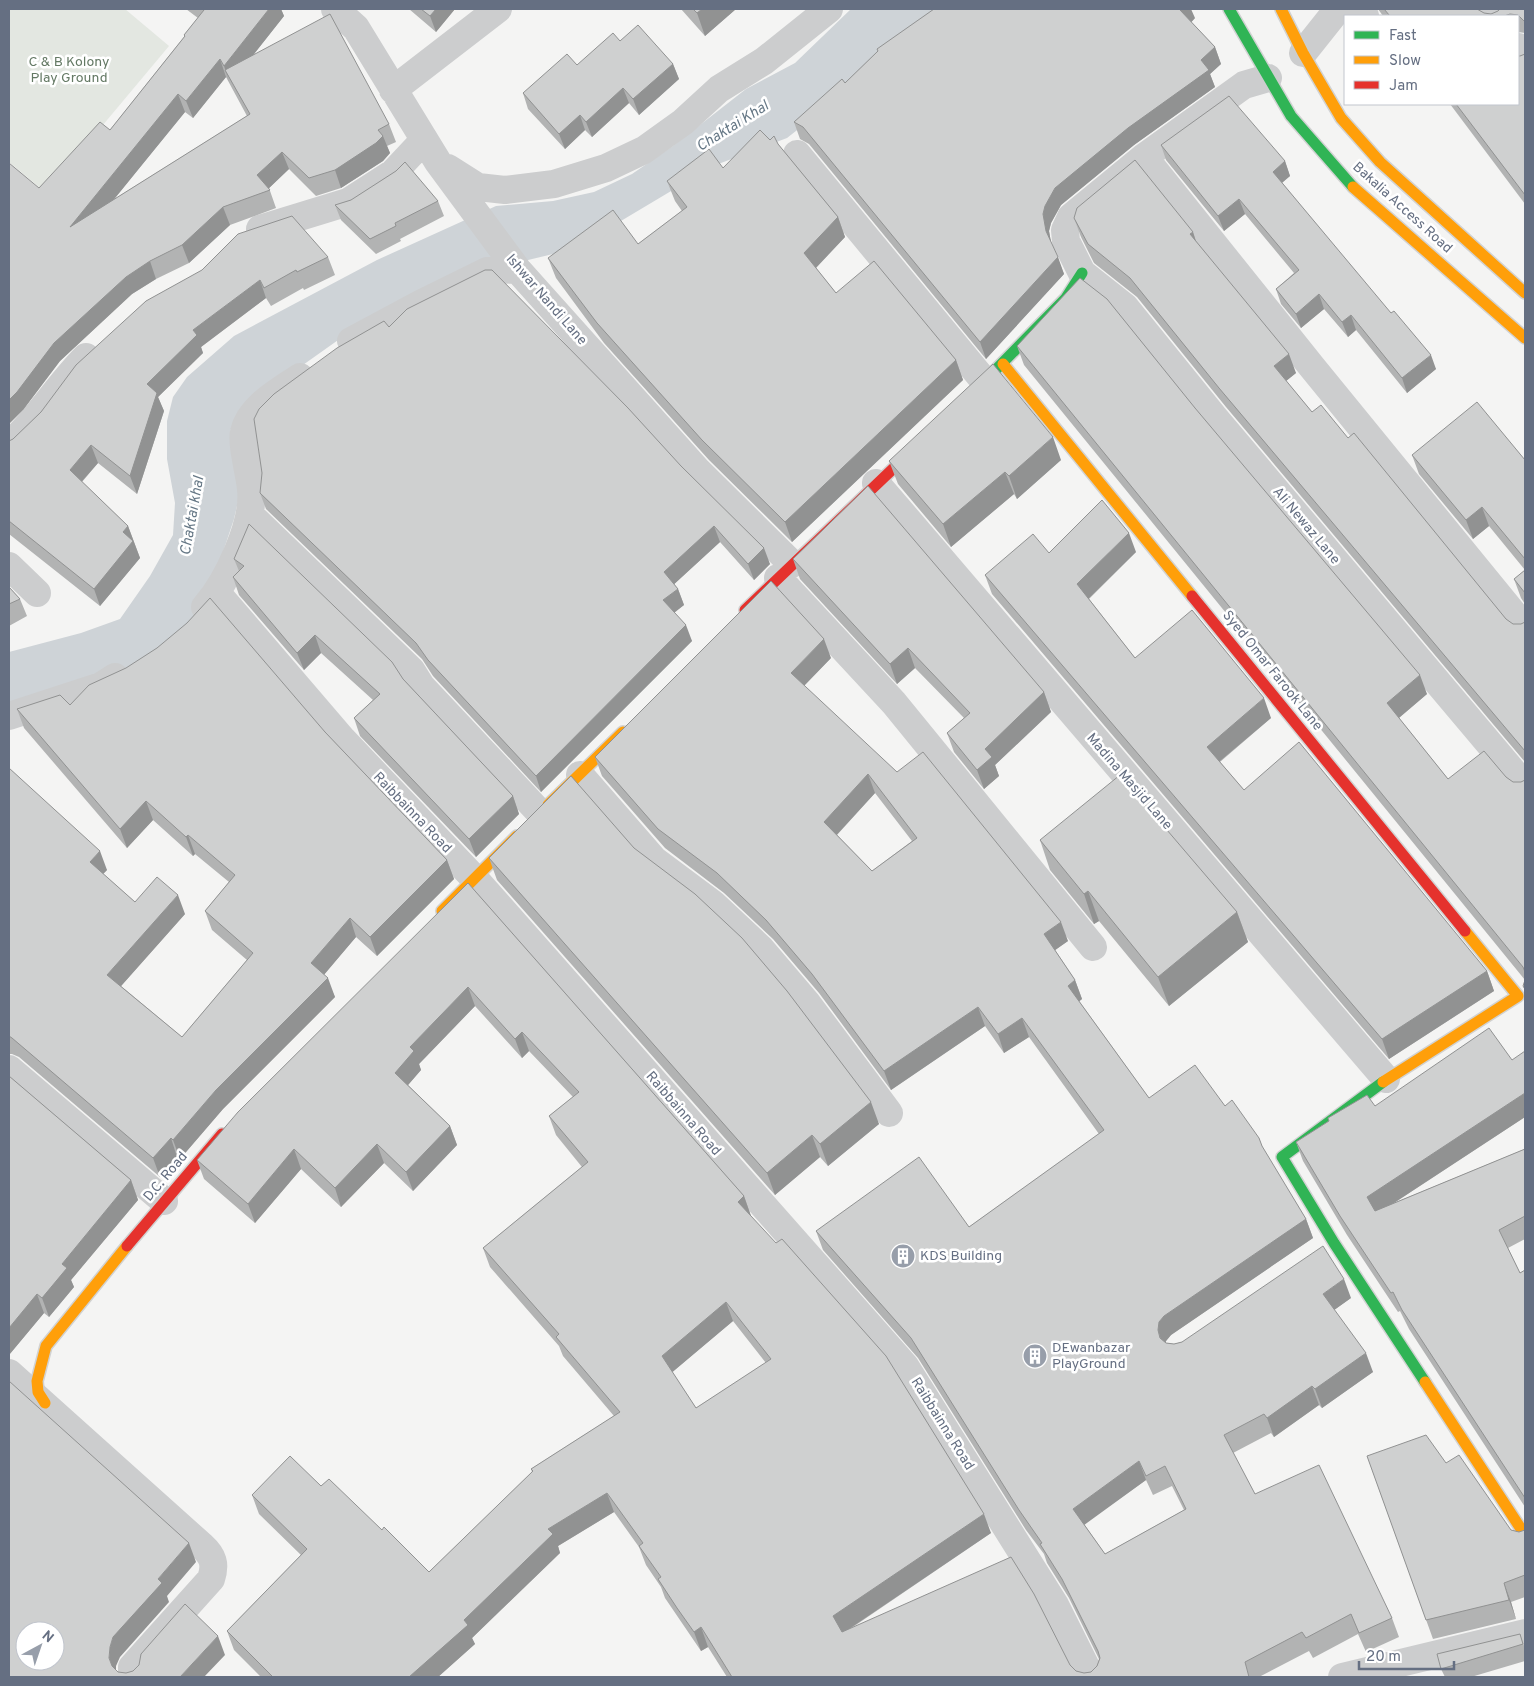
<svg xmlns="http://www.w3.org/2000/svg" width="1534" height="1686" viewBox="0 0 1534 1686" font-family="Overpass,sans-serif">
<rect width="100%" height="100%" fill="#f4f4f3"/>
<!-- green -->
<path fill="#e3e7e1" d="M9,9h116l44,37 -123,147 -37,-31z"/>
<!-- water -->
<path fill="#ced3d7" d="M851,9h101l-165,129 -74,28 -139,83 -46,11 -187,78 -79,56 -28,26 -4,12 9,65 -5,22 -30,90 -20,22 -58,43 -117,38v-60l72,-19 39,-14 30,-43 23,-41 2,-32 -8,-44v-38l6,-24 14,-20 47,-41 143,-76 119,-54 57,-5 41,-9 38,-18 41,-28 73,-57 49,-26z"/>
<g fill="none" stroke-linecap="round" stroke-linejoin="round">
<defs>
<path id="fast" d="M1229,9l62,107 62,71
M971,395l95,-97 16,-25
M1383,1082l-101,75 52,86 91,139"/>
<path id="slow" d="M1281,9l22,44 38,65 39,44 145,131
M1353,187l172,151
M1003,364l189,232
M548,805l75,-73
M442,911l75,-75
M1383,1082l135,-86 -53,-65
M1425,1382l100,153
M45,1403l-7,-11 -1,-11 9,-35 81,-100"/>
<path id="jam" d="M1192,596l273,335
M745,610l175,-167
M127,1246l95,-112"/>
</defs>
<!-- fast casing -->
<use href="#fast" stroke="#d1d2d2" stroke-width="14"/>
<!-- slow casing -->
<use href="#slow" stroke="#d1d2d2" stroke-width="14"/>
<!-- jam casing -->
<use href="#jam" stroke="#d1d2d2" stroke-width="14"/>
<!-- street -->
<path stroke="#cccdce" stroke-width="28" d="M335,9l21,19 82,134 79,107 181,202 94,93
M1359,9l6,7
M1489,9l6,7
M1518,47l7,11
M1303,53l35,-44
M1268,78l-24,7 -100,72 -73,60 -6,13 1,11 16,32 43,34 89,110 311,369
M393,90l105,-81
M797,154l188,228
M1144,157l168,210 213,261
M448,168l30,19 27,3 49,-6 52,-16 38,-18 39,-28 36,-33 45,-28 65,-52
M260,229l88,-27 45,-29 31,-33
M351,341l69,-37 67,-33 30,-2
M9,445c29,-26 49,-60 77,-88
M876,483l510,596
M250,515l161,155 10,16 119,127
M9,566l28,27
M778,578l116,125 199,244
M217,593l126,147 131,138 431,488 150,239 36,72
M205,607c22,-25 50,-84 46,-118 -1,-13 -10,-46 -7,-57 5,-25 37,-42 56,-55
M9,716l92,-30 14,-9
M580,775l74,85 59,44 48,45 46,54 82,110
M9,1069l155,132
M9,1373l193,173c11,10 14,18 9,33l-79,88v10
M1342,1677l183,-44"/>
<!-- fast -->
<use href="#fast" stroke="#30b455" stroke-width="11"/>
<!-- slow -->
<use href="#slow" stroke="#ff9f0a" stroke-width="11"/>
<!-- jam -->
<use href="#jam" stroke="#e5322d" stroke-width="11"/>
</g>
<!-- wall -->
<path fill="#b2b3b3" fill-rule="evenodd" d="M186,9h95l3,7 -30,38 135,70 7,18 -9,4 3,7 -7,8 -42,27 -25,8 -27,-27 -20,19 7,20 -46,17 -41,38 -33,16 -24,15 -72,67 -37,49 16,-222 71,-58 74,-93v-2l14,-17zM226,77l21,39 -134,84 72,-88 8,6z
M409,9h46l-19,23z
M681,9h55l-31,27z
M1378,9h99l7,4 7,1 34,-5v24l-7,-1v-16h-135z
M1195,18l-4,4 24,25 6,17 -11,10 5,13 -81,58 -73,60 -10,18 -2,8 2,11 13,32 -78,85 -177,-215 -9,-5 -6,-17 51,-39 33,-32 -1,-2z
M620,41l53,23 6,15 -40,36 -10,-12 -37,34 -7,-7 -20,19 -37,-40 -5,-16 54,-28z
M1525,54v150l-75,-100h68l2,-48z
M770,140l8,4 60,73 7,20 -29,31 20,25 120,67 7,20 -171,162 -83,-82 -105,-117 -48,-65 -8,-20 90,-14 44,-33 -7,-10 -8,-20 56,-13z
M1161,145l124,16 5,15 -8,7 154,186 -29,24 -51,-63 -8,7 -24,-28 -23,19 -20,-24 -5,-15 18,-16 -49,-59 -21,17 -58,-71z
M438,201l6,15 -44,23 1,2 -25,13 -35,-34 -6,-15z
M1074,218l119,14 3,9 100,132 -10,8 26,31 36,26 158,181 7,5h8l4,-2v140l-299,-355 -89,-110 -43,-34 -13,-26z
M328,257l7,18 -31,15 -1,-2 -32,18 -5,-8 -65,49 2,6 -45,44 6,14 -27,83 -39,-31 -16,19 46,44 12,32 -40,48 -91,-72v-93l4,-2 28,-27 105,-111z
M407,309l363,255 -16,16 -34,-38 -46,42 4,5 6,16 -10,7 18,29 -151,151 -108,-116 -11,-17 -156,-150 -6,-16 129,-166z
M1017,346l410,348 -28,24 49,61 58,-2 7,5h8l4,-2v211l-2,-5 2,-6 -501,-615z
M1412,455l113,6v109l-36,-44 -16,13 -54,-65z
M1061,460l-44,39 -3,-5 -63,53 -53,-63 -9,-23z
M1136,552l-47,47 46,59 136,60 -51,44 24,28 243,181 7,20 -105,68 -397,-465 -7,-19 64,-22z
M234,559l169,120 110,117 6,18 -43,43 -116,-121 -6,-18 19,-18 -52,-47 -17,17 -65,-75 -6,-18 6,-6z
M793,559l251,133 7,20 -56,53 4,11 -15,13 -30,-37 -7,-19 17,-15 -49,-50 -18,16 -97,-105z
M1525,570v34l-4,-6 -7,-19z
M9,587l11,12 7,17 -18,10z
M831,658l-27,28 264,255 -13,9 20,30 7,19 -3,2 70,97 76,8 34,32 4,11 43,70 7,19 -142,97 -5,6v2l8,1 177,-46 -17,12 39,62 -51,36 -3,-3 -45,32 -3,-4 -38,20 22,41 137,124 7,19 -33,15 -8,-18 -45,24 -4,-7 -50,26h-532l-19,-30 -7,4 -36,-53 -4,-11 -15,-22 -7,-18 -25,-35 -56,34 2,7 -88,85 3,6 -37,33h-177l-27,-27 -7,-19 74,-76 -42,-41 -7,-19 69,-9 61,44 47,42 103,-100 -1,-3 83,-53 -51,-60 -4,-10 -69,-79 -7,-19 99,-81 -26,-32 -7,-19 24,-19 -44,-46 -7,7 -47,-52 -56,58 2,6 -13,15 42,41 7,19 -44,46 -29,-28 -43,44 -40,-38 -46,54 -51,-44 -7,-19 271,-277 276,313 7,20 240,317 -141,96 220,36 6,6 8,2 7,-1 6,-6 2,-7 -30,-61 -22,-35 -3,-9 -18,-24 -108,-172 -95,-108 -7,-19 153,-4 130,-93 -70,-97 -25,16 -19,-27 -94,64 -72,-97 -46,-54 -49,-46 -59,-45 -63,-72 -7,-19zM875,793l37,48 -40,30 -35,-36zM733,1321l33,42 -70,45 -24,-36zM1146,1480l7,15 19,-9 12,24 -79,44 -21,-30z
M70,705l255,27 122,128 7,19 -77,77 -21,-19 -32,37 11,23 -112,112 -43,50 -3,-2 -17,20 -141,-120 -7,-3h-3v-286l98,102 -4,4 32,28 50,12 -64,72 61,51 65,-77 -35,-30 -7,-19 24,-29 -34,-28 -2,2 -40,-36 -26,28 -103,-120 -7,-19z
M1040,840l197,72 11,30 -79,64 -70,-85 -5,3 -44,-54z
M634,848l245,276 -51,42 -8,-9 -45,38 -278,-315 -8,-22z
M1512,1060l13,57 -131,86 131,-54v90l-17,9 12,25 5,-3v237l-116,-178 -9,-18 -2,1 -51,-77 -44,-74 -7,-19 33,-21 -1,-3 47,-12z
M9,1076l122,104 7,20 -67,80 3,7 -25,30 -5,-4 -35,42z
M1367,1456l79,7 65,67 8,2 6,-2v67l-14,5 5,17 -83,20z
M1520,1634l5,15v12l-54,16h-26l-4,-8z"/>
<!-- shaded-wall -->
<path fill="#919292" d="M269,9h12l3,7 -52,66 -7,-12 5,14 -6,-18z
M436,9h19l-19,23 -6,-16z
M702,9h34l-31,27 -8,-23z
M1181,9h10l4,9 -8,9 -7,-17z
M1215,47l6,17 -11,10 5,13 -81,58 -73,60 -10,18 -2,8 3,17 -6,-17 -3,-17 2,-8 10,-18z
M220,59l6,18 -33,41 -7,-17z
M673,64l6,15 -40,36 -6,-16z
M623,88l6,15 -37,34 -6,-15z
M178,94l7,18 -108,133 -7,-18z
M580,115l5,15 -20,19 -6,-15z
M383,136l7,17 -7,8 -42,27 -6,-18z
M282,152l7,17 -23,22 -9,-16z
M1285,161l5,15 -12,10 -5,-14z
M1239,199l6,15 -21,17 -6,-15z
M223,207l7,18 -41,38 -7,-18z
M838,217l7,20 -34,36 -7,-20z
M1193,232l6,19 -9,-17z
M1058,257l6,17 -78,85 -6,-17z
M150,261l6,18 -24,15 -72,67 -37,49 -14,14v-24l45,-57 72,-66z
M260,280l6,18 -65,49 2,6 -45,44 6,14 -27,83 -7,-18 17,-92 46,-54z
M1319,294l5,15 -23,19 -5,-14z
M1351,315l5,15 -8,7 -6,-15z
M1289,354l7,19 -15,12 -7,-19z
M1431,355l5,14 -29,24 -5,-15z
M956,360l7,20 -171,162 -7,-20z
M1053,437l8,23 -44,39 -8,-23z
M91,445l7,18 -22,25 -6,-18z
M1005,472l9,22 -63,53 -8,-23z
M1482,507l7,19 -16,13 -7,-19z
M128,526l12,32 -40,48 -6,-17 29,-57z
M714,526l6,16 -50,46 -6,-16z
M1129,533l7,19 -52,51 -7,-19z
M764,548l6,16 -16,16 -6,-16z
M678,589l6,16 -15,12 -6,-17z
M686,625l6,16 -151,151 -5,-16z
M315,635l6,18 -17,17 -7,-17z
M824,639l7,19 -33,34 -7,-19z
M908,648l7,20 -18,16 -7,-20z
M1420,675l7,19 -33,28 -7,-19z
M1044,692l7,20 -56,53 4,11 -15,13 -7,-19 8,-21z
M1264,698l7,20 -57,48 -7,-19z
M868,774l7,19 -44,48 -7,-19z
M513,796l6,18 -43,43 -7,-18z
M146,801l7,19 -26,28 -7,-19z
M188,835l7,19 -2,2 -7,-19z
M100,851l7,19 -11,11 -6,-19z
M447,860l7,19 -77,77 -7,-19z
M1088,891l11,30 -5,3 -10,-30z
M178,895l7,19 -71,80 -7,-19z
M1237,912l11,30 -79,64 -11,-29z
M350,918l6,19 -38,45 -7,-19z
M1061,922l7,19 -17,12 -7,-19z
M1487,971l7,20 -105,68 -7,-20z
M328,978l7,19 -112,112 -43,50 -7,-19 43,-50z
M1075,980l7,19 -7,6 -7,-19z
M468,987l7,19 -56,58 2,6 -19,22 -7,-19 15,-26z
M978,1007l7,19 -94,64 -7,-19z
M1022,1018l7,19 -25,16 -6,-19z
M522,1032l7,19 -7,7 -7,-19z
M1525,1093v24l-151,99 -7,-19z
M871,1102l8,22 -51,42 -8,-22z
M450,1126l7,19 -44,46 -7,-19z
M812,1135l8,22 -45,38 -8,-22z
M171,1138l6,19 -17,20 -7,-19z
M377,1144l7,19 -43,44 -6,-19z
M294,1149l7,20 -46,54 -7,-19z
M131,1180l7,20 -67,80 3,7 -25,30 -7,-19 20,-34z
M744,1196l7,20 -6,5 -7,-19z
M1306,1219l7,19 -142,97 -5,6 -2,8 -6,-19 1,-8 5,-6z
M1344,1279l7,19 -21,15 -7,-19z
M37,1294l7,19 -35,42v-27z
M726,1302l7,19 -64,54 -7,-19z
M1366,1353l7,19 -51,36 -7,-19z
M1312,1386l7,19 -45,32 -7,-19z
M1139,1461l7,19 -66,48 -7,-19z
M607,1493l7,19 -56,34 2,7 -88,85 3,6 -37,33h-29l55,-57 84,-91z
M984,1514l7,19 -151,102 -7,-19z
M189,1543l7,19 -29,34 2,6 -49,55 -4,9v11l-7,-19 1,-11 3,-10 45,-58z
M1504,1583l7,19 5,17 -7,-19z
M701,1627l7,20 -7,4 -7,-19z
M218,1636l7,19 -21,22h-24z"/>
<!-- building -->
<path fill="#cfd0d0" stroke="#919292" fill-rule="evenodd" d="M202,9h67l-45,57 -4,-7 -34,42 -8,-7 -108,133 180,-113 -25,-44 105,-56 59,110 -11,6 5,6 -7,7 -41,27 -26,8 -27,-26 -25,23 13,15 -47,17 -41,38 -32,16 -24,16 -72,66 -37,49 -8,8v-237l30,25 61,-66 10,8 75,-94 -1,-1 20,-25z
M421,9h15l-6,7z
M693,9h9l-5,4z
M934,9h247l-1,1 35,37 -14,13 8,10 -81,58 -73,60 -10,18 -2,8 3,17 12,26 -78,85 -177,-215 -9,-5 48,-43 3,4 33,-32 -1,-2z
M1384,9h93l7,4 7,1 7,-3 2,-2h25v13l-7,-7 -8,-1 -6,2h-114z
M638,25l35,39 -40,35 -10,-11 -37,34 -6,-7 -21,19 -36,-41 44,-39 10,11 36,-32 7,8z
M1525,54v141l-69,-91h62v-48h2z
M1229,96l56,65 -12,11 118,141 3,-2 37,44 -29,23 -51,-63 -9,7 -23,-28 -23,20 -20,-25 23,-19 -60,-71 -21,17 -57,-71z
M760,130l10,10 4,-4 4,8 60,73 -34,36 32,40 38,-32 82,99 -171,162 -83,-82 -105,-117 -49,-65 65,-48 25,34 49,-37 -20,-26 42,-32 14,19z
M1135,160l58,72 -3,2 99,120 -15,12 38,46 9,-7 27,33 6,-5 152,186 7,5h8l4,-2v129l-306,-363 -89,-110 -42,-34 -14,-26 3,-10z
M405,162l33,39 -43,22 1,3 -26,13 -35,-34 16,-5 45,-29z
M292,216l36,41 -31,15 -1,-2 -32,18 -4,-8 -67,50 4,5 -50,49 10,9 -27,83 -39,-31 -21,25 58,56 -5,6 10,9 -39,48 -85,-68v-80l4,-2 28,-27 35,-47 70,-64 56,-31 36,-36z
M485,270h7l136,138 53,58 83,82 -16,16 -34,-38 -50,46 14,17 -15,11 23,25 -150,151 -108,-116 -12,-17 -156,-150 2,-20 -8,-54 5,-10 15,-15 63,-46 47,-27 5,6 18,-18z
M1080,278l27,21 88,109 225,267 -33,28 61,76 36,-28 22,26 7,5h8l4,-2v192l-2,-5 -506,-621z
M993,364l60,73 -44,39 -4,-4 -62,52 -54,-63z
M1477,402l48,58v99l-43,-52 -16,13 -54,-65z
M868,486l176,206 -59,57 7,8 -15,13 -30,-37 23,-20 -62,-65 -18,16 -97,-105z
M1102,500l27,33 -52,51 58,74 57,-48 72,88 -57,49 37,43 55,-48 188,229 -105,68 -397,-464 48,-41 16,19z
M249,524l143,138 11,17 110,117 -44,43 -115,-121 26,-24 -65,-59 -18,18 -64,-76 11,-11 -10,-7z
M1525,570v23l-11,-14z
M771,581l53,58 -33,34 106,99 26,-20 138,170 -17,12 31,46 -7,6 81,112 46,-33 30,41 7,-6 27,38 3,8 44,73 -142,97 -5,6 -1,8 2,8 6,5 8,1 8,-2 141,-96 21,33 -21,15 43,59 -51,36 -3,-3 -45,32 -3,-4 -40,21 31,59 64,-29 73,153 -33,15 -8,-19 -45,24 -4,-6 -57,30 4,15h-517l-31,-50 -7,5 -17,-24 -19,-29 3,-2 -22,-31 4,-3 -36,-50 -59,36 5,5 -89,86 4,5 -59,52h-136l-46,-46 80,-82 -55,-54 38,-39 31,30 8,-7 53,51 2,-3 45,45 104,-101 -2,-2 89,-57 -64,-75 3,-3 -76,-86 105,-86 -39,-46 30,-24 -57,-60 -7,7 -47,-52 -58,60 4,4 -19,22 55,53 -44,46 -29,-28 -42,44 -41,-39 -46,55 -51,-44 41,-48 230,-229 276,313 -6,6 38,41 6,-4 104,117 98,158 -151,102 9,16 169,-75 23,37 36,71 6,6 8,2 7,-1 6,-6 3,-8 -2,-7 -36,-72 -22,-35 2,-1 -23,-33 -108,-172 -95,-107 103,-74 50,70 135,-97 -82,-112 -24,16 -20,-27 -94,64 -72,-97 -46,-54 -49,-47 -59,-44 -63,-72zM868,774l49,64 -45,33 -48,-49zM726,1302l45,57 -75,49 -34,-52zM1139,1461l7,15 19,-10 21,43 -81,45 -32,-45z
M9,587l11,12 -11,5z
M210,598l115,134 122,128 -77,77 -20,-19 -39,45 17,15 -112,112 -43,50 -2,-2 -18,20 -141,-120 -3,-2v-268l91,83 -10,11 45,40 22,-25 21,18 -71,80 75,62 71,-84 -48,-42 30,-36 -47,-40 -2,2 -40,-36 -26,28 -103,-120 43,-14 10,10 19,-20 37,-17 31,-20 30,-25z
M1120,775l117,137 -79,65 -70,-86 -4,3 -44,-54z
M571,776l63,72 61,46 47,44 45,53 84,111 -51,42 -8,-9 -45,38 -278,-315z
M1525,980v9l-2,-3z
M1489,1028l23,32 13,-9v42l-158,104 8,14 150,-62v67l-26,14 21,43 5,-3v228l-123,-188 -9,-18 -2,1 -51,-77 -44,-74 33,-21 -1,-3 39,-23 8,11z
M9,1076l122,104 -69,84 5,4 -25,30 -5,-4 -28,34z
M9,1381l180,162 -31,36 4,4 -49,54 -3,10 -1,11 3,8 6,6 8,1 7,-2 6,-6 2,-11 44,-50 33,32 -38,41h-171zM25,1631h30v30h-30z
M1426,1435l20,28 13,-8 52,75 8,2 6,-2v45l-21,8 5,17 -83,20 -59,-164z
M1520,1634l3,10 -82,25 -4,-15z"/>
<!-- icons -->
<defs>
<symbol id="building-disc" viewBox="-11 -11 22 22"><circle r="9.5" fill="#979eaa" stroke="#fff"/><path d="M-4-6H4V6H1V3H-1V6H-4ZM-2.5-4.3h1.7v1.8h-1.7ZM.8-4.3h1.7v1.8H.8ZM-2.5-1h1.7V.8h-1.7ZM.8-1h1.7V.8H.8Z" fill="#fff"/></symbol>
</defs>
<g fill-rule="evenodd">
<use href="#building-disc" x="889" y="1242" width="28" height="28"/>
<use href="#building-disc" x="1021" y="1342" width="28" height="28"/>
</g>
<g text-anchor="middle" dominant-baseline="central" stroke-width="5" stroke-linejoin="round" paint-order="stroke">
<!-- park labels -->
<g font-size="14" fill="#647964" stroke="#fff">
<text x="69" y="62">C &amp; B Kolony<tspan x="69" dy="16">Play Ground</tspan></text>
</g>
<!-- street labels -->
<g font-size="14" fill="#656f82" stroke="#fff">
<text transform="translate(1402 208) rotate(42)">Bakalia Access Road</text>
<text transform="translate(546 300) rotate(49)">Ishwar Nandi Lane</text>
<text transform="translate(1306 526) rotate(50)">Ali Newaz Lane</text>
<text transform="translate(1272 671) rotate(51)">Syed Omar Farook Lane</text>
<text transform="translate(1129 782) rotate(49)">Madina Masjid Lane</text>
<text transform="translate(412 813) rotate(46)">Raibbainna Road</text>
<text transform="translate(683 1114) rotate(49)">Raibbainna Road</text>
<text transform="translate(166 1177) rotate(-50)">D.C. Road</text>
<text transform="translate(942 1424) rotate(58)">Raibbainna Road</text>
</g>
<!-- poi labels -->
<g font-size="14" fill="#656f82" stroke="#fff" text-anchor="start">
<text x="920" y="1256">KDS Building</text>
<text x="1052" y="1348">DEwanbazar<tspan x="1052" dy="16">PlayGround</tspan></text>
</g>
<!-- water labels -->
<g font-size="15" font-style="italic" fill="#657785" stroke="#fff">
<text transform="translate(733 127) rotate(-32)">Chaktai Khal</text>
<text transform="translate(193 516) rotate(-80)">Chaktai khal</text>
</g>
</g>
<!-- border -->
<rect width="1534" height="1686" fill="none" stroke="#656f82" stroke-width="20"/>
<!-- legend -->
<rect x="1344" y="15" width="175" height="90" fill="#ffffff" stroke="#c1c5cd"/>
<rect x="1354" y="31" width="25" height="8" fill="#30b455" stroke="#c1c5cd"/>
<text x="1389" y="40" font-size="15" fill="#656f82">Fast</text>
<rect x="1354" y="56" width="25" height="8" fill="#ff9f0a" stroke="#c1c5cd"/>
<text x="1389" y="65" font-size="15" fill="#656f82">Slow</text>
<rect x="1354" y="81" width="25" height="8" fill="#e5322d" stroke="#c1c5cd"/>
<text x="1389" y="90" font-size="15" fill="#656f82">Jam</text>
<!-- north arrow -->
<g transform="translate(40 1646) rotate(40)"><circle r="24" fill="#ffffff" stroke="#c1c5cd"/>
<path d="M0-4L9 19L0 12L-9 19Z" fill="#979eaa"/>
<text y="-8" font-size="14" font-weight="bold" text-anchor="middle" fill="#656f82">N</text>
</g>
<!-- scale -->
<path d="M1359 1661v8h95v-8" fill="none" stroke="#656f82" stroke-width="2.5"/>
<text x="1366" y="1661" font-size="15" fill="#656f82" stroke="#ffffff" stroke-width="4" paint-order="stroke">20 m</text>
</svg>
